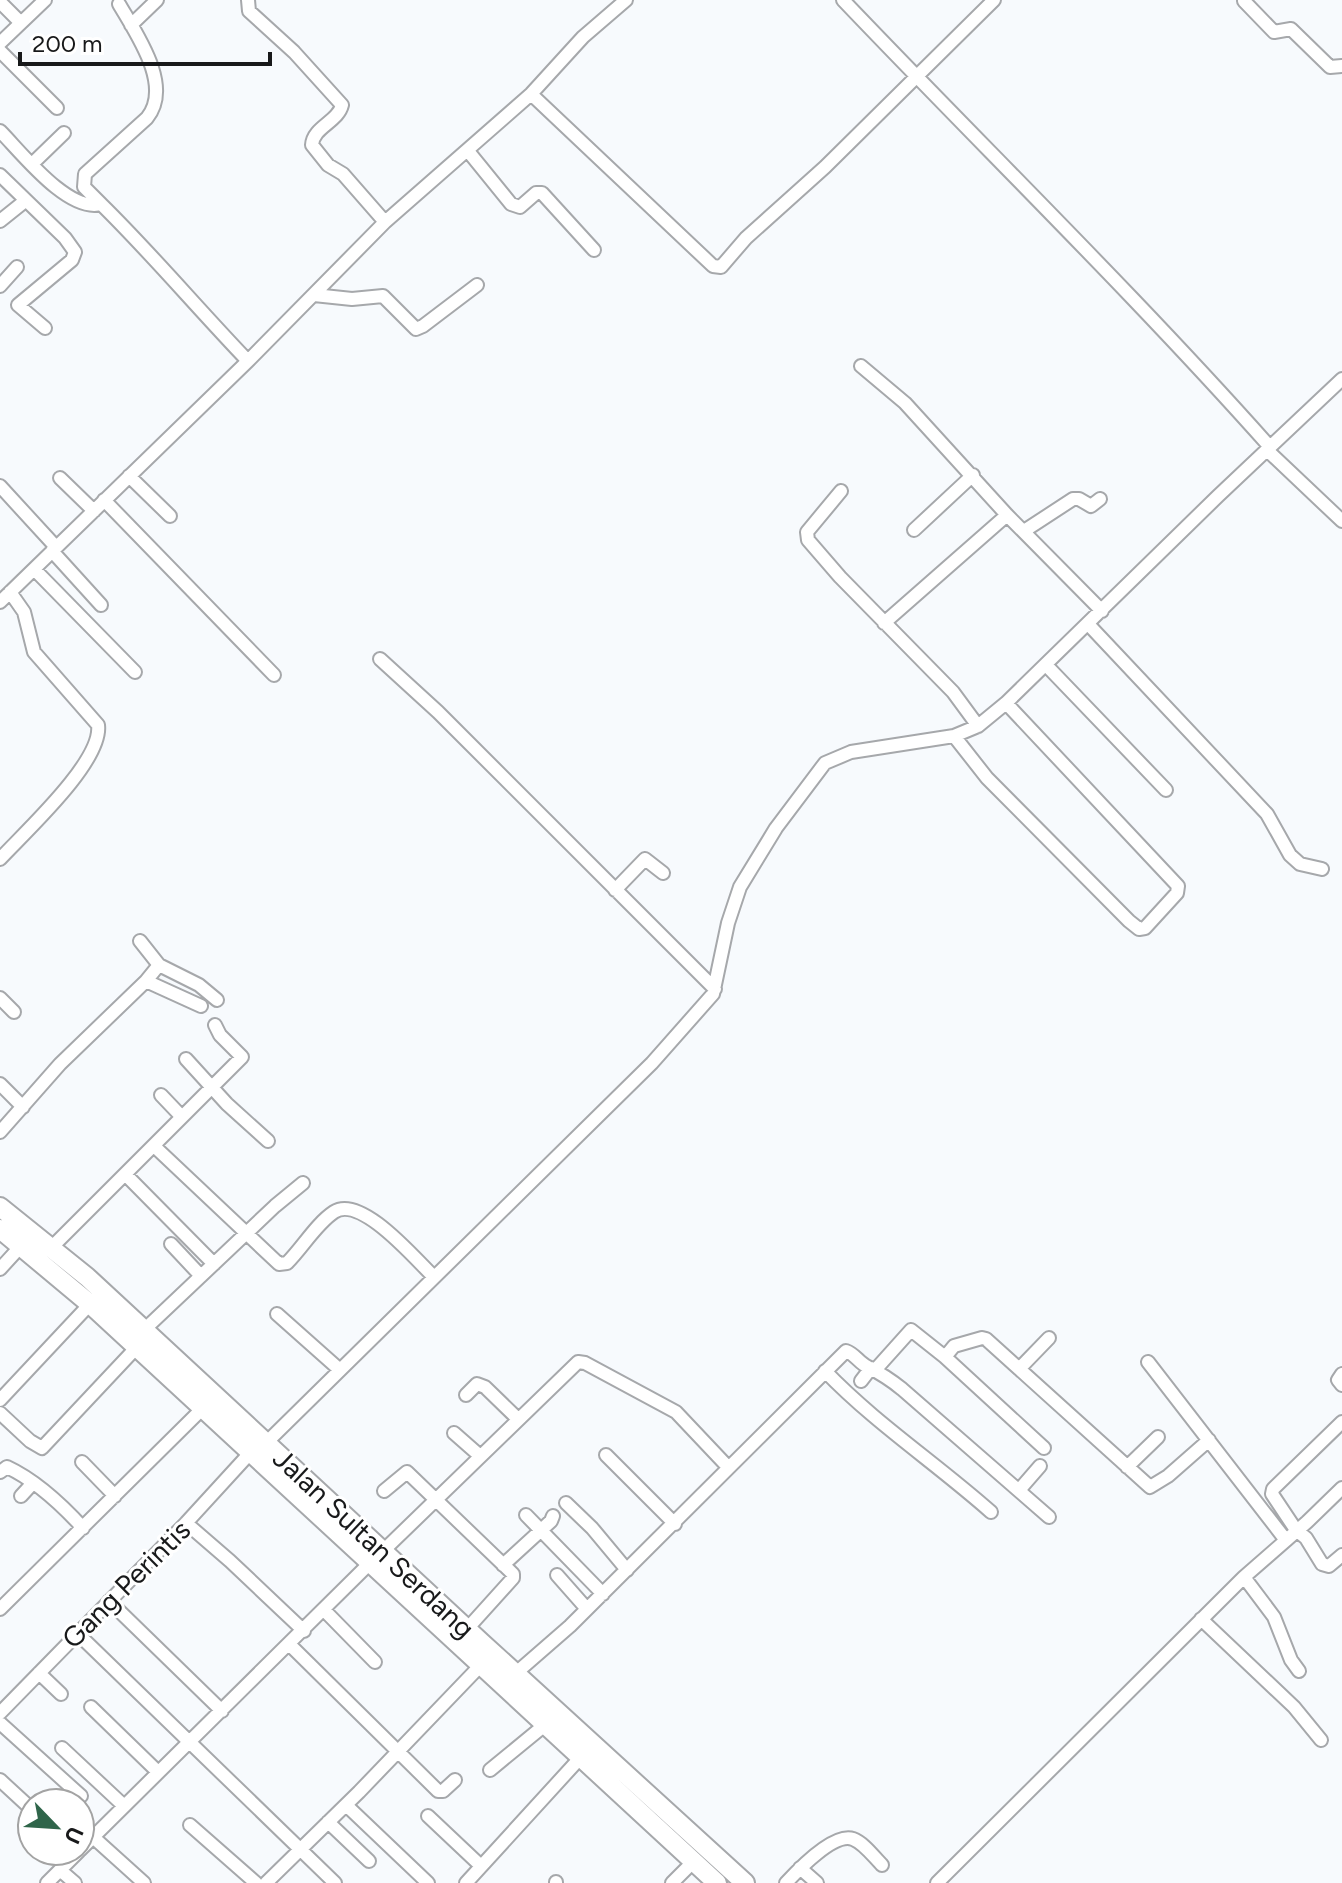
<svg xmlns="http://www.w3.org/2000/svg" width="1342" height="1883" viewBox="0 0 1342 1883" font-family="Figtree,sans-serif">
<rect width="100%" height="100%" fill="#f7fafd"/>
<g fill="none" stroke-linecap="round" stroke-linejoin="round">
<defs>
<path id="minor" d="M248,0l1,11 45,41 48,53c-4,17 -29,22 -30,40l16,20 15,9 42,48
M843,0c142,149 290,293 427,447
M1244,1l30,31 17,-3 39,38 12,-1
M0,2l20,20
M131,25l26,-25
M0,43l45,-43
M0,51l57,57
M531,94l182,172 8,1 25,-29 79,-71 169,-167
M0,131c21,21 68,82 101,73 51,50 97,105 147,157
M468,151l43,53 9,3 16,-14h6l52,57
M32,164l32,-31
M0,175l65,63 10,14 -3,8 -54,45 27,23
M101,204l-17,-17 1,-13 62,-56c26,-32 -10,-83 -28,-114
M0,221l25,-20
M0,286l17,-19
M314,295l38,4 31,-3 33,33 7,-3 54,-41
M861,366l44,37 102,112 95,96
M1267,450l75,71
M129,476l41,40
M60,478l34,33
M0,486l56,61
M841,491l-34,41 1,8 32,37 113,115 25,34
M104,500l170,175
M914,530l59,-55
M1024,531l49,-32h6l12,7 9,-7
M52,551l49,54
M34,569l101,103
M0,602l248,-241 137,-139 146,-128 52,-57 43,-37
M884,623l123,-108
M1088,624l179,190 23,41 10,9 22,5
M380,659l58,53 277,277
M1046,665l120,125
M954,736l33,42 142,143 10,8 6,-1 32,-35 1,-7 -172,-183
M0,859c25,-27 103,-98 98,-134l-64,-73 -10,-40 -14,-20
M615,890l30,-31 18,14
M159,965l40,20 18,15
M146,981l55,25
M0,998l14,14
M186,1059l41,45 41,37
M0,1084l23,23
M161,1095l21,22
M0,1132l60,-68 86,-83 13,-16 -19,-24
M154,1146l125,118 8,-1c16,-16 29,-39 47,-51 27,-18 82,48 100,65
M125,1174l89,90
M171,1244l30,32
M51,1248l191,-191 -22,-22 -5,-10
M0,1269l21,-23
M277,1314l63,56
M145,1329l130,-123 28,-23
M945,1357l9,-11 28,-8 4,1 164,148 18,-11 41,-36
M1148,1362l137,177
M876,1369l35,-39 34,27 99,91
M1019,1369l30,-31
M825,1371c50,52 112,93 166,141
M1342,1374l-4,6 4,5
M861,1381l10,-13
M466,1395l11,-11 8,3 33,32
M0,1400l90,-96
M0,1413l30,28 12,7 94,-100
M1342,1422l-69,67 -1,5 24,36 10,8 16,26 7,2 13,-11
M454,1433l25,22
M266,1443l386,-380 61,-69 15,-71 12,-36 36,-59 49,-65 26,-11 103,-16 24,-10 28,-23 212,-207 124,-117
M606,1455l69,69
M82,1462l33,34
M1127,1467l31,-30
M0,1472l7,-5c28,13 55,38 76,61
M1020,1489l20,-23
M384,1491l23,-19 106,102v4l-46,51
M21,1496l11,-12
M566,1503l26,25 35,42
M526,1515l77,79
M186,1523l44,38 74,70
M383,1551l195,-189 7,1 91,49 52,55
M503,1565l48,-44 2,-5
M557,1575l30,34
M1244,1577l30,40 17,43 8,11
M109,1601l113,110
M0,1609l201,-199
M324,1610l51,52
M1201,1619l93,88 27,33
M77,1633l258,250
M290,1645l148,146h5l12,-11
M39,1673l22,21
M516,1673l54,-47 276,-275c9,3 13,12 22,16 12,6 23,13 34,22l147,128
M91,1707l67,65
M0,1713l186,-190 65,-71
M0,1723l81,73
M62,1748l61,57
M490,1770l56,-46
M0,1780l26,24
M346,1805l82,78
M428,1816l53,50
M328,1822l41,39
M190,1825l66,58
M93,1837l51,46
M80,1850l290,-287
M800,1868l17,15
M60,1870l15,13
M556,1882v1
M47,1883l32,-32
M266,1883l93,-91 121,-126
M466,1883l115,-126
M672,1883l22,-22
M786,1883c12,-13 48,-51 67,-44 11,4 21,18 29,26
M937,1883l307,-306 63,-55 35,-34"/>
<path id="highway" d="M0,1207l87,70 395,366 263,240
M0,1229l90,75 627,579"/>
</defs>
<!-- minor casing -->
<use href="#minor" stroke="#a6a8ab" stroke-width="16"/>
<!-- highway casing -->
<use href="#highway" stroke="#a6a8ab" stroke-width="22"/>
<!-- minor -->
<use href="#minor" stroke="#fff" stroke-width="12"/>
<!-- highway -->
<use href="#highway" stroke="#fff" stroke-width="18"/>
</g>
<g text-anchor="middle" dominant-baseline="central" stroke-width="6" stroke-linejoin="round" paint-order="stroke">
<!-- street labels -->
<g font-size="28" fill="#18191a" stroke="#fff">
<text transform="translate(374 1543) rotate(43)">Jalan Sultan Serdang</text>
<text transform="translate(126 1584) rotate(-45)">Gang Perintis</text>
</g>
</g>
<!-- north arrow -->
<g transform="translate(56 1827) rotate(115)"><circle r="38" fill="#ffffff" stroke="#a3a3a3" stroke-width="2"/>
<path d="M0-6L14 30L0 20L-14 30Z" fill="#2f654a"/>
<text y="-12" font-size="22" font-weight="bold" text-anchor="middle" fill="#18191a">U</text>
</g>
<!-- scale -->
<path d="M20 52v12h250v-12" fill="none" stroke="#18191a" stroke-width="4"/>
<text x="32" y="52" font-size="24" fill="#18191a" stroke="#ffffff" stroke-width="6" paint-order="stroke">200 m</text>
</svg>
